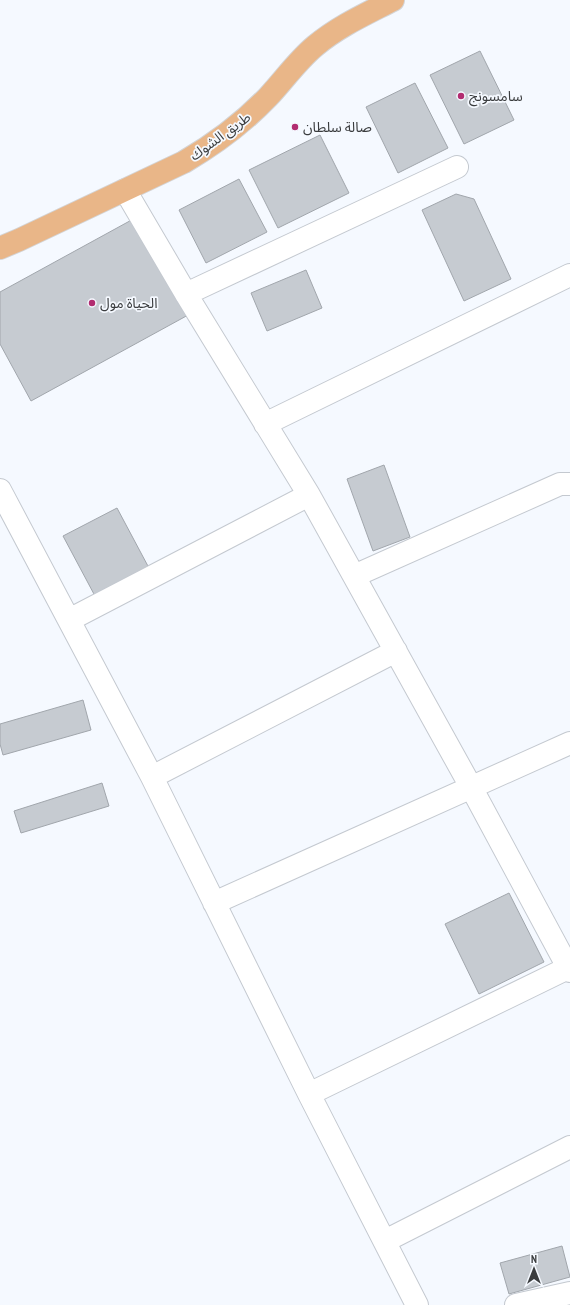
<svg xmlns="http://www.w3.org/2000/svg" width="570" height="1305" viewBox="0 0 570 1305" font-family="'PT Sans Narrow','Noto Sans Arabic',sans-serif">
<rect width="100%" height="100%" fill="#f5f9ff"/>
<!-- building -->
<path fill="#c6cbd1" stroke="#a1a6ac" d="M480,51l34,69 -50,24 -34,-69z
M415,83l33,65 -50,25 -32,-66z
M320,135l29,58 -71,35 -29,-58z
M239,179l28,53 -61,31 -27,-53z
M456,194l18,5 37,80 -47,22 -42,-91z
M137,217l53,97 -159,87 -31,-57v-52z
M306,270l16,38 -55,23 -16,-38z
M384,465l26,72 -37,14 -26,-72z
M117,508l32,60 -54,28 -32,-60z
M83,700l8,30 -88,25 -3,-11v-20z
M102,783l7,23 -88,27 -7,-22z
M509,893l35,69 -65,32 -34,-70z
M562,1246l8,31 -61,17 -9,-31z"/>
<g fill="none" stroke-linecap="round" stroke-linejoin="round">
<defs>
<path id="minor" d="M125,190l61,104 123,201 162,292 99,184
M186,294l271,-127
M265,424l305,-149
M0,490l152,287 157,317 108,211
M354,576l206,-92h10
M69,620l240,-125
M152,777l244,-126
M214,903l356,-160
M309,1094l259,-126
M385,1241l185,-94
M516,1305l54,-12"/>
<path id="major" d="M0,248l19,-8 165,-78c31,-18 59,-39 84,-65 16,-17 29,-36 47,-51 24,-20 51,-32 78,-46"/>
</defs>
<!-- minor casing -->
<use href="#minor" stroke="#c4c9d0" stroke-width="24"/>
<!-- major casing -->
<use href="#major" stroke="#d4d4d5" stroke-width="24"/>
<!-- minor -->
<use href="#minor" stroke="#fff" stroke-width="22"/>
<!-- major -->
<use href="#major" stroke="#e9b688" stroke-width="22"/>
</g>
<!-- markers -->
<g fill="#b22c70" stroke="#f5f9ff" stroke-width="1.5">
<circle cx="461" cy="96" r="4"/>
<circle cx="295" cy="127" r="4"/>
<circle cx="92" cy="303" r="4"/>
</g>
<g text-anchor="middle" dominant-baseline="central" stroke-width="3.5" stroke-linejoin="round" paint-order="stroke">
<!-- poi labels -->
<g font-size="14" fill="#3a3c3e" stroke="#f5f9ff" text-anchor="start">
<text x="469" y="96">سامسونج</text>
<text x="303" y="127">صالة سلطان</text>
<text x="100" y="303">الحياة مول</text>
</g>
<!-- street labels -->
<g font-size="14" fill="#3a3c3e" stroke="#f5f9ff">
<text transform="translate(220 136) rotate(-36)">طريق الشوك</text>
</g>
</g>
<!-- north arrow -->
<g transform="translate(534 1269)" stroke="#f5f9ff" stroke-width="3" paint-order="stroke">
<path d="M0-3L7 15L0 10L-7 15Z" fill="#3a3c3e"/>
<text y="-6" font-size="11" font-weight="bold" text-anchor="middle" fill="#3a3c3e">N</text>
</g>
</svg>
